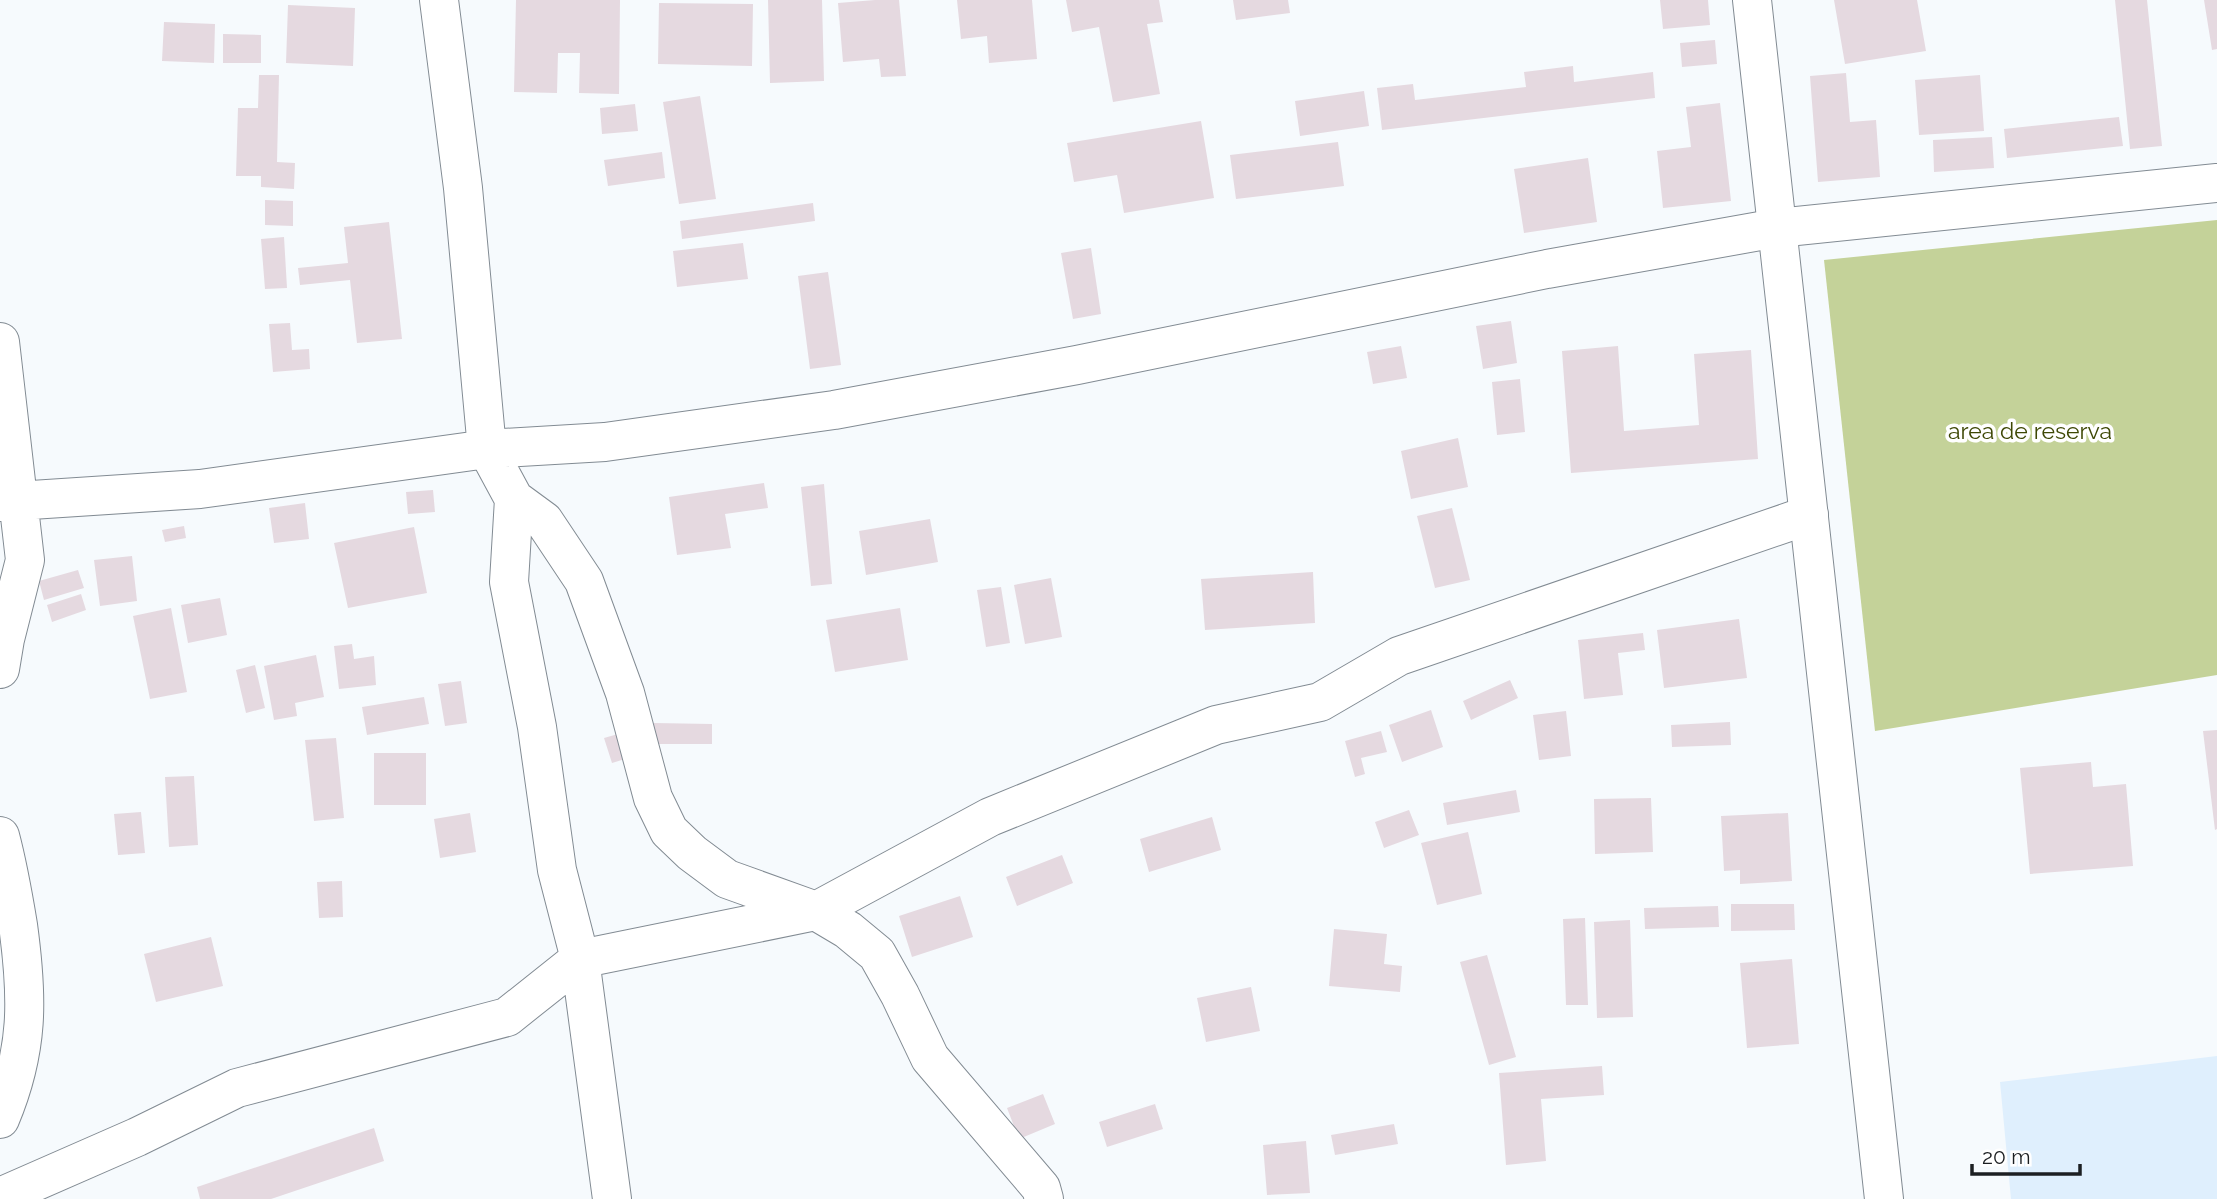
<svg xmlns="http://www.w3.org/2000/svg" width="2217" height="1199" viewBox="0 0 2217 1199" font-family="Raleway,sans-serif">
<rect width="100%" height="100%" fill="#f6fafd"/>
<!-- built -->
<path fill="#dfeffd" d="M2217,1056v143h-206l-11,-117z"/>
<!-- forest -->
<path fill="#c4d299" d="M2217,220v455l-342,56 -51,-471z"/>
<!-- building -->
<path fill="#e5d9e0" d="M516,0h104l-1,94 -40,-1 1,-40h-22l-1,40 -43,-1z
M768,0h54l2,81 -54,2z
M875,0h24l7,76 -25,1 -2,-18 -36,3 -5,-59z
M957,0h75l5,59 -48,4 -2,-27 -26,3z
M1066,0h93l4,22 -16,2 13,70 -47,8 -14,-75 -27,5z
M1233,0h55l2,13 -54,7z
M1660,0h48l2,25 -47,4z
M1834,0h83l9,51 -81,13z
M2115,0h32l15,146 -32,3z
M2204,0h13v49l-5,1z
M659,3l94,1 -1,62 -94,-2z
M288,5l67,3 -2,58 -67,-3z
M164,22l51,2 -1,39 -52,-2z
M223,34l38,1v28h-38z
M1715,40l2,24 -35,3 -2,-24z
M1573,66l1,16 79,-10 2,26 -273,32 -5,-42 36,-4 2,16 111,-13 -2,-15z
M1846,73l4,49 26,-2 4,57 -62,5 -8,-106z
M259,75h20l-2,87 18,1 -1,26 -33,-2v-11h-25l2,-68h20z
M1980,75l4,56 -65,4 -4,-55z
M1364,91l5,35 -69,10 -5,-35z
M700,96l16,103 -37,5 -16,-102z
M1720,103l11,98 -68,7 -6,-57 34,-4 -5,-40z
M635,104l3,27 -36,3 -2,-26z
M2119,117l4,29 -116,12 -3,-29z
M1201,121l13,77 -90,15 -7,-38 -43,7 -7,-39z
M1992,137l2,31 -60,4 -1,-32z
M1338,142l6,44 -108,13 -6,-44z
M662,152l3,26 -57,8 -4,-26z
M1588,158l9,64 -73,11 -10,-64z
M265,200l28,1v25l-28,-1z
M813,203l2,18 -133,18 -2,-18z
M389,222l13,117 -45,4 -7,-63 -50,5 -2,-17 50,-5 -4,-36z
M284,237l3,51 -22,1 -4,-50z
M743,243l5,36 -71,8 -4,-36z
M1091,248l10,66 -28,5 -12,-66z
M828,272l13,93 -31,4 -12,-93z
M1511,321l6,42 -34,6 -7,-43z
M290,323l2,27 17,-1 1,20 -37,3 -4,-48z
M1401,346l6,32 -34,6 -6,-32z
M1618,346l6,85 75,-6 -5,-71 57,-4 7,109 -187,14 -9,-122z
M1520,379l5,53 -28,3 -5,-53z
M1458,438l10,49 -57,12 -10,-48z
M764,483l4,25 -43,6 6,34 -54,7 -8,-58z
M824,484l8,100 -21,2 -10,-99z
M433,490l2,22 -27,2 -2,-22z
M305,503l4,36 -35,4 -5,-35z
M1452,508l18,72 -35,8 -18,-72z
M930,519l8,43 -72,13 -7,-44z
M184,526l2,12 -21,4 -3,-12z
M414,527l13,66 -79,15 -14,-65z
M132,556l5,45 -37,5 -6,-46z
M78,570l6,18 -40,12 -5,-19z
M1313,572l2,51 -110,7 -4,-51z
M1051,578l11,59 -37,7 -11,-59z
M1001,587l9,56 -24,4 -9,-57z
M81,594l5,16 -34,12 -5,-17z
M220,598l7,37 -39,8 -7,-38z
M171,608l16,84 -37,7 -17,-83z
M900,608l8,52 -73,12 -9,-52z
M1739,619l8,59 -83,10 -7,-58z
M1643,633l2,17 -27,3 5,42 -39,4 -6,-59z
M352,644l2,15 20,-3 2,29 -37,4 -5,-43z
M316,655l8,42 -29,6 2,13 -23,4 -10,-54z
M255,665l10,43 -19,5 -10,-43z
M1510,680l8,18 -47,22 -8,-19z
M461,681l6,42 -22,3 -7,-42z
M424,697l5,27 -62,11 -5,-28z
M1431,710l12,37 -41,15 -13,-37z
M1566,711l5,45 -32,4 -6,-45z
M1730,722l1,23 -59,2 -1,-22z
M654,723l58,1v20h-58z
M2217,730v99l-2,1 -12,-99z
M1381,731l6,21 -26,6 4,16 -10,3 -10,-36z
M618,734l7,25 -13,4 -8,-25z
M336,738l8,80 -30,3 -9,-81z
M374,753h52v52h-52z
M2091,762l2,25 33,-3 7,82 -103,8 -10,-106z
M194,776l4,69 -29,2 -4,-70z
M1516,790l4,22 -73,13 -4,-22z
M1651,798l2,54 -58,2 -1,-55z
M1409,810l10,25 -35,13 -9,-26z
M141,812l4,41 -27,2 -4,-41z
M470,813l6,39 -36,6 -6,-39z
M1788,813l4,68 -52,3v-14l-16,1 -3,-55z
M1212,817l9,33 -72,22 -9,-33z
M1468,832l14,62 -45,11 -16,-62z
M1062,855l11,28 -56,23 -11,-29z
M342,881l1,36 -24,1 -2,-36z
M960,896l13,41 -61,20 -13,-41z
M1731,904h63l1,26 -64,1z
M1718,906l1,21 -74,2 -1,-21z
M1585,918l3,87h-22l-3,-86z
M1630,920l3,97 -36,1 -3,-96z
M1334,929l53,5 -3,30 18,2 -2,26 -71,-6z
M211,937l12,49 -67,16 -12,-48z
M1487,955l29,102 -27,8 -29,-103z
M1792,959l7,85 -52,4 -7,-85z
M1251,987l9,44 -54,11 -9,-44z
M1602,1066l2,29 -63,4 5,62 -40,4 -7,-92z
M1043,1094l12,30 -36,15 -12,-31z
M1155,1104l8,25 -56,18 -8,-25z
M1394,1124l4,20 -63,11 -4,-20z
M374,1128l10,33 -113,38h-71l-3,-12z
M1306,1141l4,52 -43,2 -4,-50z"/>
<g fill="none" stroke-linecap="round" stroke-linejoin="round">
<defs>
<path id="street" d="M439,0l24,188 24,261 27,50 -5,83 28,145 20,143 23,89 32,240
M0,342l25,218 -20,79 -5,30
M514,499l30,22 40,60 41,112 28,105 16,33 23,22 35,26 89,32 32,19 29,24 23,41 30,63 111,130 3,11
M0,502l200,-13 287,-40 118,-7 229,-32 243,-45 470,-96 230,-41 440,-45
M0,836c8,30 13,59 18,89 10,73 11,125 -18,194
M0,1197l137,-60 100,-49 270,-71 73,-58 236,-48 174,-94 226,-92 104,-23 79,-46 410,-141"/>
<path id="primary" d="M1752,0l132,1199"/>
</defs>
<!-- street casing -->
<use href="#street" stroke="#828b93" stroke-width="40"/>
<!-- primary casing -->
<use href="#primary" stroke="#828b93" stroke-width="40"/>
<!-- street -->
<use href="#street" stroke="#fff" stroke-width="38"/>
<!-- primary -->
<use href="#primary" stroke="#fff" stroke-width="38"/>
</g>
<g text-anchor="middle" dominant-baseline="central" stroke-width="7" stroke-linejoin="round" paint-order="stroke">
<!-- park labels -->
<g font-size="23" fill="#3e4805" stroke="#fff">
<text x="2030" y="430">area de reserva</text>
</g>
</g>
<!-- scale -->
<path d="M1972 1164v10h108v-10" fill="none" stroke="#1c1f22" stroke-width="3.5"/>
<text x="1982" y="1164" font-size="21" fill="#1c1f22" stroke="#ffffff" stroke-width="5" paint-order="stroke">20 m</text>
</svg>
